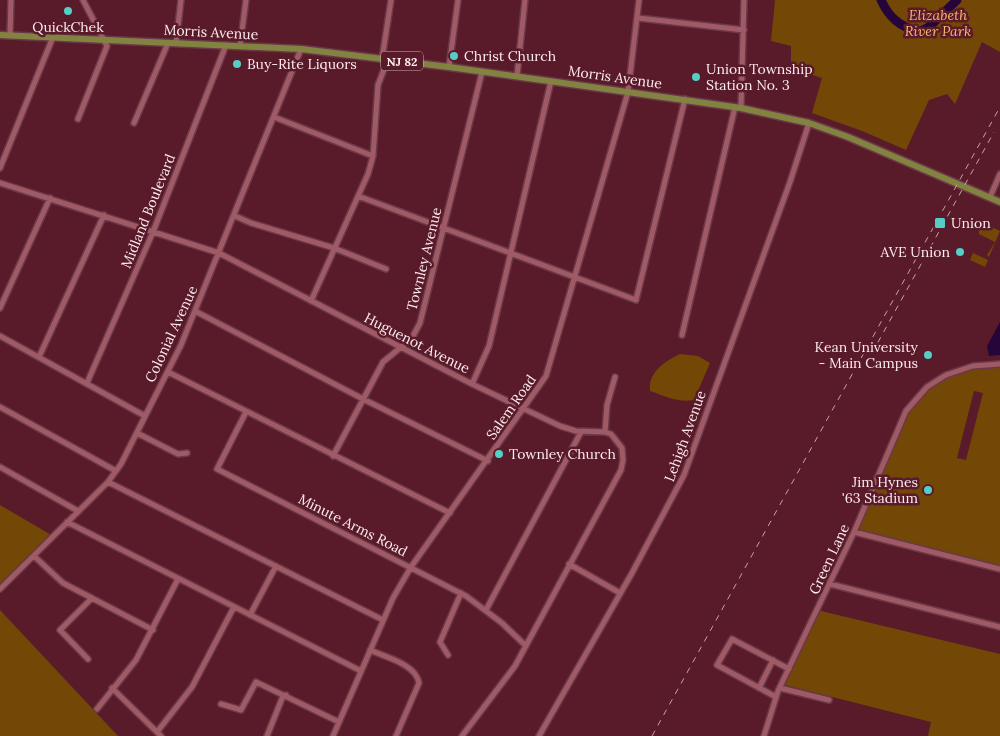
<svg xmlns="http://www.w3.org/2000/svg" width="1000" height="736" viewBox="0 0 1000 736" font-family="Lora,serif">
<rect width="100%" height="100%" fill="#591a2a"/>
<!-- green -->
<path fill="#734705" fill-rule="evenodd" d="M775,0h225v52l-18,-10 -27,62 -8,-10 -18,6 -23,50 -44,-19 -50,-18 10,-35 -31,-10v-22l-20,-5z
M981,222l19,9 -11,26 -2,-2 8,-13 -16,-8 -1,-8z
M973,253l15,7 -3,7 -15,-7z
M680,354l18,2 12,7 -16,37c-16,3 -29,-4 -44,-9 -2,-20 16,-30 30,-37z
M1000,364v205l-146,-37 47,-114 19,-24 32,-22zM974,391l9,2 -17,67 -9,-2z
M0,505l53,31 -53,53z
M0,610l118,126h-118z
M817,610l183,44v82h-72l3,-14 -146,-37z"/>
<!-- water -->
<path fill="#26053a" d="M1000,322v33l-11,1 -2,-10z"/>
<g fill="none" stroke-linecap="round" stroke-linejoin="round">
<!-- river -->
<path stroke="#26053a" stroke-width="9" d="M881,0c8,18 19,26 37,32l11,-5 28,-27"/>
<defs>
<path id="minor" d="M638,18l106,12
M10,35l1,-35
M176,43l5,-43
M240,46l6,-46
M382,59l9,-59
M449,67l9,-67
M517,76l8,-76
M741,108l3,-108
M274,117l99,39
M78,119l29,-73 -24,-46
M134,123l34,-80
M0,168l53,-131
M0,183l219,70 253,131 88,42 16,5 29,1 6,2 11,14 1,12 -2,10 -106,196 -53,70
M358,196l278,104 49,-201
M990,197l10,-23
M235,216l16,7 83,25 52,21
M311,301l57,-127 5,-18 5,-71 10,-26
M0,308l50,-110
M195,311l168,88 125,62
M682,335l53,-228
M0,336l145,80
M39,357l65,-142
M168,372l282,141
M87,383l66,-151 73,-187
M472,384l17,-38 62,-265
M0,407l116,64
M246,412l-29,57 249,127 36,27 24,23
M605,432l2,-27 8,-28
M137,433l41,21 9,-1
M333,456l50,-94 29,-24 8,-15 62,-251
M0,467l78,44
M108,482l275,138
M67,522l294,149
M854,532l146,37
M34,556l29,27 90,47
M569,564l51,29
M830,584l170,43
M0,589l108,-107 13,-18 60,-119 120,-296
M486,610l95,-178
M250,615l26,-49
M370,650c15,7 46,14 49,33l-23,53
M448,655l-8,-13 21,-49
M88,659l-28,-29 32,-32
M112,688l49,48
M759,688l14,-28
M780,688l49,12
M776,697l-59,-32 15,-26 57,30
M221,704l20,6 15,-28 83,40
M97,709l39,-49 42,-81
M157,732l35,-45 42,-80
M267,736l16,-40 3,-1
M333,736l60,-138 18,-31 135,-191 82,-284 11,-92
M539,736l93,-163 52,-98 106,-293 19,-59
M764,736l14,-45 76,-159 52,-121 21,-24 19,-12 27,-9 27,-2"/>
<path id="major" d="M0,35l301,14 148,18 292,41 68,15 39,14 152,65"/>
</defs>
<!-- minor casing -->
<use href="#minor" stroke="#6a3947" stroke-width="8"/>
<!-- major casing -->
<use href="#major" stroke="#6a3947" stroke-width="9"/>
<!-- minor -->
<use href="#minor" stroke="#a05a66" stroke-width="5"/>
<!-- major -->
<use href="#major" stroke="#838341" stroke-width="6"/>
<!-- rail -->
<path stroke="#c4a2a9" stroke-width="1" stroke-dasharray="6 6" stroke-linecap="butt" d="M872,353l122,-221
M652,736l348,-629"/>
</g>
<!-- markers -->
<g fill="#55cec5" stroke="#591a2a" stroke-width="2">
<circle cx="68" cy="11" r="5"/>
<circle cx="454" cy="56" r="5"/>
<circle cx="237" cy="64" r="5"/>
<circle cx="696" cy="77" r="5"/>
<rect x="934" y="217" width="12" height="12" rx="2.5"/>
<circle cx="960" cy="252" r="5"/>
<circle cx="928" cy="355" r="5"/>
<circle cx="499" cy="454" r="5"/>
<circle cx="928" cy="490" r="5"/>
</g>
<g text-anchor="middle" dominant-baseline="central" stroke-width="5" stroke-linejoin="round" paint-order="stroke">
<!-- shield labels -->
<rect fill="#591a2a" stroke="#ccaeb4" stroke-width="1" x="381" y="51.5" width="42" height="19" rx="4"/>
<g font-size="12" font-weight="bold" fill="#feedef">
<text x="402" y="61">NJ 82</text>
</g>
<!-- park labels -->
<g font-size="14" font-style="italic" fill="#f8b66a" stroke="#591a2a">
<text x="938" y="15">Elizabeth<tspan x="938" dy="16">River Park</tspan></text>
</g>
<!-- poi labels -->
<g font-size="14" fill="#feedef" stroke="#591a2a" text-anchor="start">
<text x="68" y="27" text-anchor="middle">QuickChek</text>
<text x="464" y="56">Christ Church</text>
<text x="247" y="64">Buy-Rite Liquors</text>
<text x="706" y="69">Union Township<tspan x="706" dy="16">Station No. 3</tspan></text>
<text x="951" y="223">Union</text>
<text x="950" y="252" text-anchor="end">AVE Union</text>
<text x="918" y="347" text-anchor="end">Kean University<tspan x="918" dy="16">- Main Campus</tspan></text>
<text x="509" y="454">Townley Church</text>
<text x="918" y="482" text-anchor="end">Jim Hynes<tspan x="918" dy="16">'63 Stadium</tspan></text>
</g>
<!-- street labels -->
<g font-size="14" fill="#feedef" stroke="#591a2a">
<text transform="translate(211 32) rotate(3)">Morris Avenue</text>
<text transform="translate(615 77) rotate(8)">Morris Avenue</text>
<text transform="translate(148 211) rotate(-68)">Midland Boulevard</text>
<text transform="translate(424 259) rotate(-76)">Townley Avenue</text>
<text transform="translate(171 334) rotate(-65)">Colonial Avenue</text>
<text transform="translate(417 343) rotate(27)">Huguenot Avenue</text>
<text transform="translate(511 407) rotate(-55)">Salem Road</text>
<text transform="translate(685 436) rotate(-70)">Lehigh Avenue</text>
<text transform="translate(353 525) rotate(27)">Minute Arms Road</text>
<text transform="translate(829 559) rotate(-65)">Green Lane</text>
</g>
</g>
</svg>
